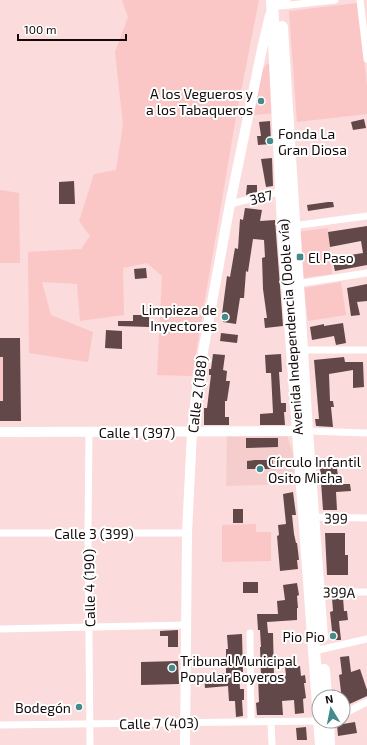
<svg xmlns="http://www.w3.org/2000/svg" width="367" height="745" viewBox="0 0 367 745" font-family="'Exo 2',sans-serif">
<rect width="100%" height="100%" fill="#fbdbdb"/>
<!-- built -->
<path fill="#f6cdcd" d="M227,435h60l6,19 1,30 -68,2z"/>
<!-- green -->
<path fill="#fbc6c6" d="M122,0h137l-23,117 -44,259 -35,-1 5,-99 -15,-13 -24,5 1,47 -44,6 -3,-37 -35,-2 9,33 42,17 -5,30 -59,-9 -1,-101 53,-3 9,-13 -11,-15 15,-47 22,-4 7,-45 -8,-73 13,-35z
M358,3l9,83v28l-70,8 -8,-111z
M270,63l6,50 -22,2 8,-45 4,-5z
M0,190l19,3 1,70h-20z
M328,228l4,46 -29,4 -7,-46z
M341,282l5,33 -38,6 -4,-33z
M0,357h3v44h-3z
M256,524v8h15v29l-49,1v-37z"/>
<!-- building -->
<path fill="#624849" d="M364,119l2,9 -13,2 -2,-8z
M270,121l1,23 -13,1 -1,-9h4l-2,-14z
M272,158l1,28 -7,1 -5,-28z
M74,181l1,23h-16v-22z
M247,185h10v7l-11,3z
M328,202h5l1,5 -26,4 -1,-6z
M245,208l17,2 -2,11 15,-1 8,106 -18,2 -1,-10h3l-4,-29 -1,-31 3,-1 -1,-17 -11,-1 -5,33 -2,-1 -2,27h-4l-4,26 -13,-2 1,-8h-2l5,-38 3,1 5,-29 3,1 2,-30 3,1z
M367,226v39l-32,6 -3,-13 31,-5 -2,-12 -31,6 -2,-15z
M146,268l1,10 -12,1 -1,-10z
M367,284v17l-10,1 3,13 -9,1 -4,-28z
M133,315h16v12l-31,-1v-5h15z
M343,323l3,20 -10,2 -2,-9 -22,4 -2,-13 14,-3v2z
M106,330l16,1v18l-17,-1z
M221,333l17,2 -1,8 -17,-2z
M0,338h20l1,83h-21v-20h3v-44h-3z
M213,354l12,1 -2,15 4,1 -1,10h4l-3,20h-2v16h4v8h-25v-17h3l4,-33h-2v-6h2z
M281,354l1,18h-3l2,31h5v9h-2l1,13h-25v-11l13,-1 -2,-40h-5l-1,-18z
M344,357l1,5h18l1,25 -11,1v-18l-24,4 1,27h3l1,6h-3l2,20 -17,-1 -1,-7h4l-5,-59z
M246,438h32v9l-32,1z
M255,460h18v9h-26v-8z
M336,461l3,23h11l1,7 -15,1 1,18h-14l-3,-42h-2v-5z
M293,492l3,23h-4l2,19 2,9h1l1,8 1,9h-2l1,9 -18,2 -3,-35 2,-1 -1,-10 8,-1 -3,-30z
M233,509h10v14h-10z
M325,533h20v22h3v20h-21z
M243,582h15v11h-15z
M297,583l2,12 -2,1 1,12h-1v12l-30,2 1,11h5l1,43 12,-1 -1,-8 15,-1 1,10 4,-1 1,8h-2l2,15 -3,1 1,14 -9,1 -1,-14 -12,1 1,14h-26l-1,-12 3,-1 -1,-26h3l-1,-29h1l-1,-17h-2l-1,-16h21l-1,-13 8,-1 -2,-15z
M343,597l1,14h3l1,9 -9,1 2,19h-8l-3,-28 3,-1 -1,-13z
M178,630v17h-10v-11h-8v-5z
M242,634l1,38h-4l1,17h4v11h-2l1,16 -7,1 -1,-16h-6l-1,-15 -23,2 -1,-14 22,-1v-24h2l-1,-14z
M349,656l2,16 9,-3 7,21v6l-24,11v-10h-10v-4l8,-1 -2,-17 3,-1 -2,-17z
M178,661l1,23 -38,1v-23z
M355,722l2,11 -19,3 -1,-11z
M306,727l1,13h-10l-1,-12z"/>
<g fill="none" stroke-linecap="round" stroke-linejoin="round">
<!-- street -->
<path stroke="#fff" stroke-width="7" d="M360,0l7,59
M273,5l8,1 54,-6
M273,5l7,-4 7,-1
M230,204l53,-13
M292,226l75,-10
M296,284l71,-11
M299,350h68
M307,431l60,2
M89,432l-1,101 2,212
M311,517l56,1
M0,533h187
M315,592h52
M0,629l186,-4
M250,633l1,89
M314,651l53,-12
M343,714l24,-12
M271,722l1,23
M0,725l322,-4"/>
<!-- secondary -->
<path stroke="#fff" stroke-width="10" d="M0,432l304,-1
M185,745l2,-212 5,-101 6,-53 32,-175 32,-155 8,-34"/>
<!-- primary -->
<path stroke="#fff" stroke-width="12" d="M272,0l11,228 38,517
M282,27l25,404 15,206
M324,670l2,27
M328,721l1,24"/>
</g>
<!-- markers -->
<g fill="#438b8d" stroke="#fff" stroke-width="1.5">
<circle cx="261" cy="101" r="4"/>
<circle cx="270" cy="141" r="4"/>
<rect x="296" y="253" width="8" height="8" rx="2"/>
<circle cx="225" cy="317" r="4"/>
<circle cx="260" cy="469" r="4"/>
<circle cx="333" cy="636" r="4"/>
<circle cx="172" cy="668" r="4"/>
<circle cx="79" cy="707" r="4"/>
</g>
<g text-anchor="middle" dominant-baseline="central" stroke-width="4" stroke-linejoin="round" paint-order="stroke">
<!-- poi labels -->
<g font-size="14" fill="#130909" stroke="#fff" text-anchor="end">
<text x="253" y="93">A los Vegueros y<tspan x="253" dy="16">a los Tabaqueros</tspan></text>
<text x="278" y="133" text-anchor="start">Fonda La<tspan x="278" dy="16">Gran Diosa</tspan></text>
<text x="308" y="257" text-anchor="start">El Paso</text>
<text x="217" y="309">Limpieza de<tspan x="217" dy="16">Inyectores</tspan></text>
<text x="268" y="461" text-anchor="start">Círculo Infantil<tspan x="268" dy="16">Osito Micha</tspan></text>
<text x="325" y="636">Pio Pio</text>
<text x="180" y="660" text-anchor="start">Tribunal Municipal<tspan x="180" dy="16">Popular Boyeros</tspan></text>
<text x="71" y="707">Bodegón</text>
</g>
<!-- street labels -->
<g font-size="14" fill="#130909" stroke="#fff">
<text transform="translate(261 197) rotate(-14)">387</text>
<text transform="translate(290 327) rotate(-94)">Avenida Independencia (Doble vía)</text>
<text transform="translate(197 394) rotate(-83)">Calle 2 (188)</text>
<text x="137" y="432">Calle 1 (397)</text>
<text transform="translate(336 518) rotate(1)">399</text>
<text x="94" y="533">Calle 3 (399)</text>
<text transform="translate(89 588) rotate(-91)">Calle 4 (190)</text>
<text transform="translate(339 592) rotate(1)">399A</text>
<text transform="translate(159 723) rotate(-1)">Calle 7 (403)</text>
</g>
</g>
<!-- north arrow -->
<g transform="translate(331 709) rotate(350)"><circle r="19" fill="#ffffff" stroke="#a19d9d"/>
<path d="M0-3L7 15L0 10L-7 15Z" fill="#438b8d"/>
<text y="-6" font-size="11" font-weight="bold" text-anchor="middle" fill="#130909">N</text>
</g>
<!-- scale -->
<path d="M18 34v6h108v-6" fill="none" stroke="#130909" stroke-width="2"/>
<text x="24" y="34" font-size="12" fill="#130909" stroke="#ffffff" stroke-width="3" paint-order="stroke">100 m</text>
</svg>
